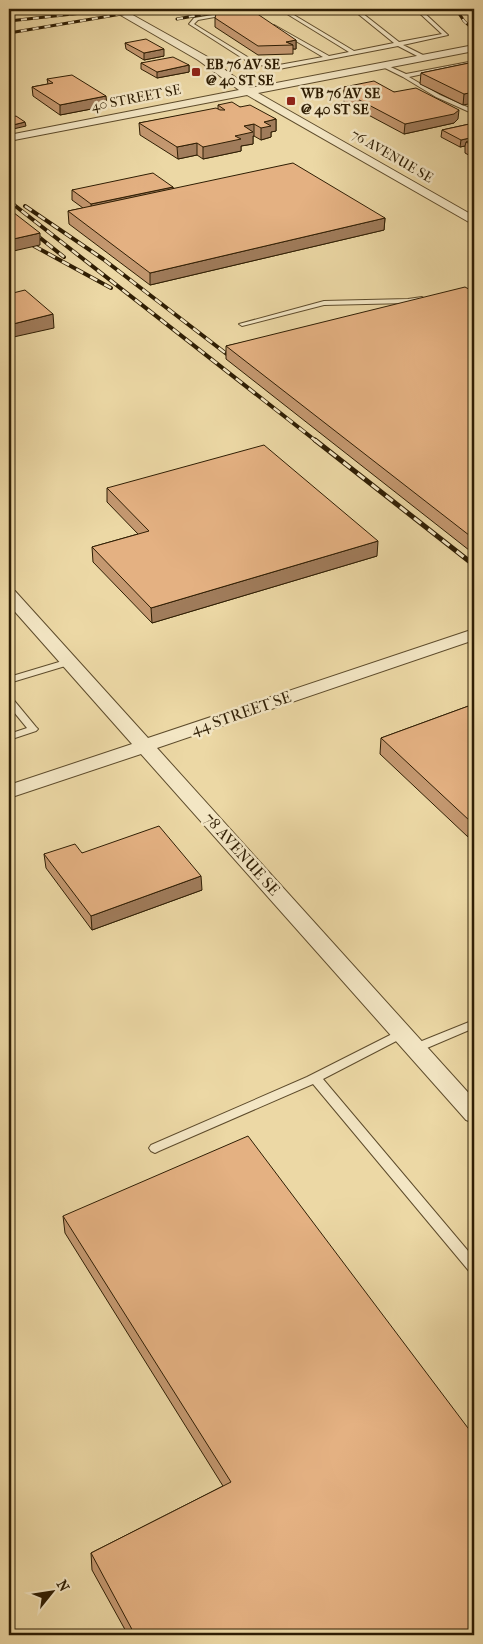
<svg xmlns="http://www.w3.org/2000/svg" width="483" height="1644" viewBox="0 0 483 1644" font-family="'IM FELL French Canon',serif">
<rect width="100%" height="100%" fill="#ecd8a5"/>
<filter id="stains"><feTurbulence type="fractalNoise" baseFrequency=".004" numOctaves="4"/><feColorMatrix values="0 0 0 0 .2 0 0 0 0 .09 0 0 0 0 .02 0 0 0 .5 -.17"/></filter>
<radialGradient id="worn" r=".72"><stop offset=".6" stop-color="#630" stop-opacity="0"/><stop offset="1" stop-color="#630" stop-opacity=".3"/></radialGradient>
<g fill="none" stroke-linecap="round" stroke-linejoin="round">
<defs>
<path id="lane" d="M30,9l7,1 21,-1 -22,4z
M250,9h9l-61,11 -4,4 60,37 25,4 44,-8 -51,-30 2,-2 55,31 20,-4 -70,-43h5l70,42 40,-8 -42,-34h5l42,33 43,-8 -27,-25h5l28,26 -45,10 22,11 -2,3 -25,-13 -119,23 -29,-6 -61,-39 5,-6z
M474,61v2l-65,14 31,18 34,15v4l-38,-17 -33,-20 -24,-12 5,-1 22,10z
M422,297l3,2 -1,1 -16,3 -84,2 -82,21 -3,-2 85,-23 84,-2z
M69,659l4,3 -1,2 -63,19v-6z
M9,697l3,1 24,29 2,2 -2,2 -27,9v-6l18,-6 -18,-22z
M474,1020v8l-54,23h-8l-2,-3 2,-3z
M402,1029l4,1 2,3 -2,3 -83,43 151,179v14l-5,-1 -156,-187 -154,67 -4,2 -4,-2 -2,-3 2,-3 156,-68z"/>
<path id="street" d="M110,9h12l84,47 44,32 224,-43v6l-216,42 216,123v9l-227,-130 -238,46v-6l230,-45 -41,-30z
M9,590l6,1 133,147 326,-109v11l-317,108 317,351v24l-8,-3 -325,-366 -132,44v-13l123,-41 -123,-139z"/>
</defs>
<!-- lane casing -->
<use href="#lane" stroke="#5e4c2c" stroke-width="2"/>
<!-- street casing -->
<use href="#street" stroke="#5e4c2c" stroke-width="2"/>
<!-- lane -->
<use href="#lane" fill="#f3e6c4" fill-rule="evenodd"/>
<!-- street -->
<use href="#street" fill="#f3e6c4" fill-rule="evenodd"/>
<defs>
<path id="rail-far2" d="M456,9l8,12 10,9
M163,11l10,-2
M177,19l55,-10
M9,21l82,-9
M9,33l142,-24"/>
<path id="rail-far1" d="M9,201l307,240
M25,206l78,53 125,96
M9,213l55,44
M34,246l77,42"/>
<path id="rail" d="M315,440l159,125"/>
</defs>
<!-- rail-far2 casing -->
<use href="#rail-far2" stroke="#2f1e04" stroke-width="3"/>
<!-- rail-far1 casing -->
<use href="#rail-far1" stroke="#2f1e04" stroke-width="4"/>
<!-- rail casing -->
<use href="#rail" stroke="#2f1e04" stroke-width="5"/>
<!-- rail-far2 -->
<use href="#rail-far2" stroke="#f3e6c4" stroke-width="2" stroke-dasharray="6" stroke-linecap="butt"/>
<!-- rail-far1 -->
<use href="#rail-far1" stroke="#f3e6c4" stroke-width="2.5" stroke-dasharray="8" stroke-linecap="butt"/>
<!-- rail -->
<use href="#rail" stroke="#f3e6c4" stroke-width="3" stroke-dasharray="9" stroke-linecap="butt"/>
</g>
<!-- wall -->
<path fill="#c49870" stroke="#2f1e04" d="M215,18l81,22v9h-3v5l-35,1 -43,-28z
M125,43l39,13 -20,4 -18,-11z
M474,62l-11,43 -43,-21 1,-11z
M141,63l48,2v7l-32,6 -16,-9z
M47,79l60,27 -47,9 -27,-19 -1,-9 16,-3z
M344,87l50,5 64,27 -4,4 -50,11 -60,-32z
M218,105l22,2 36,12v12l-5,1v5l-10,3 -7,-4h-1v8l-12,2v5l-38,8 -6,-4 -19,4 -38,-24 -1,-12 79,-14z
M474,123v35l-9,-5v-7l-5,1 -19,-10 1,-7z
M173,187v2l212,29 -1,12 -234,55 -81,-61 -1,-13 15,-3 -11,-8v-10z
M474,292v262l-248,-195v-13z
M107,488l270,68 -225,67 -59,-61 -1,-15 46,-13 -31,-32z
M474,704v130l-6,3 -88,-83 1,-16z
M82,853l120,37 -110,40 -46,-62 -2,-14z
M63,1216l411,419h-346l-36,-65 -1,-17 132,-67 -158,-253z"/>
<!-- shaded-wall -->
<path fill="#a07c5b" stroke="#2f1e04" d="M296,40v9h-3v-4l-7,-3z
M164,49v7l-20,4v-7z
M189,65v7l-32,6v-6z
M474,92v11l-11,2 1,-11z
M106,96l1,10 -47,9v-10z
M459,110l-1,9 -4,4 -50,11 1,-10z
M276,119v12l-5,1v5l-10,3v-12l3,-6z
M25,122l1,4 -17,4v-4z
M254,124v12h-1v8l-12,2v5l-38,8v-12l32,-11 9,-10z
M474,137v7l-8,-2 -1,4 -5,1 1,-7z
M197,143v12l-19,4 -1,-12z
M173,187v10l-81,17 -1,-10z
M385,218l-1,12 -234,55v-12z
M40,233v12l-31,7v-12z
M53,314l1,14 -45,10v-13z
M378,541l-1,15 -225,67 -1,-15z
M474,819v15l-6,3 2,-16z
M201,876l1,14 -110,40 -1,-14z
M12,1445l2,16 -5,3v-17z"/>
<!-- building -->
<path fill="#e4b182" stroke="#2f1e04" d="M230,10l26,3 40,27 -10,2 7,3 -35,1 -43,-28 1,-4z
M146,39l18,10 -20,4 -19,-10z
M173,57l16,8 -32,7 -16,-9z
M474,62v30l-10,2 -43,-21z
M72,75l34,21 -46,9 -28,-18 21,-4 -6,-4z
M374,81l20,11 22,-4 43,22 -5,4 -49,10 -61,-32v-5z
M232,102l8,5 10,-2 26,14 -12,3 7,4 -10,2 -7,-4 -10,2 9,6 -18,4 6,3 -38,8 -6,-4 -20,4 -38,-24 77,-15 4,2h5l-7,-5z
M16,116l9,6 -16,4v-8z
M474,123v14l-13,3 -19,-10z
M474,140v6l-8,-4z
M293,163l92,55 -235,55 -82,-62z
M153,173l20,14 -82,17 -19,-14z
M9,209l31,24 -31,7z
M465,287l9,5v247l-248,-193z
M25,290l28,24 -44,11v-31z
M264,445l114,96 -227,67 -59,-61 57,-16 -42,-43z
M474,704v115l-4,2 -89,-83z
M159,826l42,50 -110,40 -47,-62 31,-10 7,9z
M248,1136l226,300v199h-339l-44,-82 140,-71 -168,-266z
M9,1439l3,6 -3,2z"/>
<!-- markers -->
<g fill="#8f2418" stroke="#f3e6c4" stroke-width="2">
<rect x="191" y="67" width="10" height="10" rx="2.5"/>
<rect x="286" y="96" width="10" height="10" rx="2.5"/>
</g>
<g text-anchor="middle" dominant-baseline="central" stroke-width="5" stroke-linejoin="round" paint-order="stroke">
<!-- far-poi labels -->
<g font-size="14" font-weight="bold" fill="#2f1e04" stroke="#f3e6c4" text-anchor="start">
<text x="206" y="64">EB 76 AV SE<tspan x="206" dy="16">@ 40 ST SE</tspan></text>
<text x="301" y="93">WB 76 AV SE<tspan x="301" dy="16">@ 40 ST SE</tspan></text>
</g>
<!-- far-street labels -->
<g font-size="14" fill="#2f1e04" stroke="#f3e6c4">
<text transform="translate(136 98) rotate(-11)">40 STREET SE</text>
<text transform="translate(392 156) rotate(30)">76 AVENUE SE</text>
</g>
<!-- street labels -->
<g font-size="16" fill="#2f1e04" stroke="#f3e6c4">
<text transform="translate(241 713) rotate(-19)">44 STREET SE</text>
<text transform="translate(242 854) rotate(48)">78 AVENUE SE</text>
</g>
</g>
<!-- margin -->
<rect width="483" height="1644" fill="none" stroke="#ecd8a5" stroke-width="30"/>
<rect x="10" y="10" width="463" height="1624" fill="none" stroke="#2f1e04" stroke-width="2.5"/>
<rect x="15" y="15" width="453" height="1614" fill="none" stroke="#2f1e04"/>
<!-- north arrow -->
<g transform="translate(52 1592) rotate(60)" stroke="#f3e6c4" stroke-width="4" paint-order="stroke">
<path d="M0-4L9 19L0 12L-9 19Z" fill="#2f1e04"/>
<text y="-8" font-size="14" font-weight="bold" text-anchor="middle" fill="#2f1e04">N</text>
</g>
<rect width="100%" height="100%" filter="url(#stains)"/>
<rect width="100%" height="100%" fill="url(#worn)"/>
</svg>
